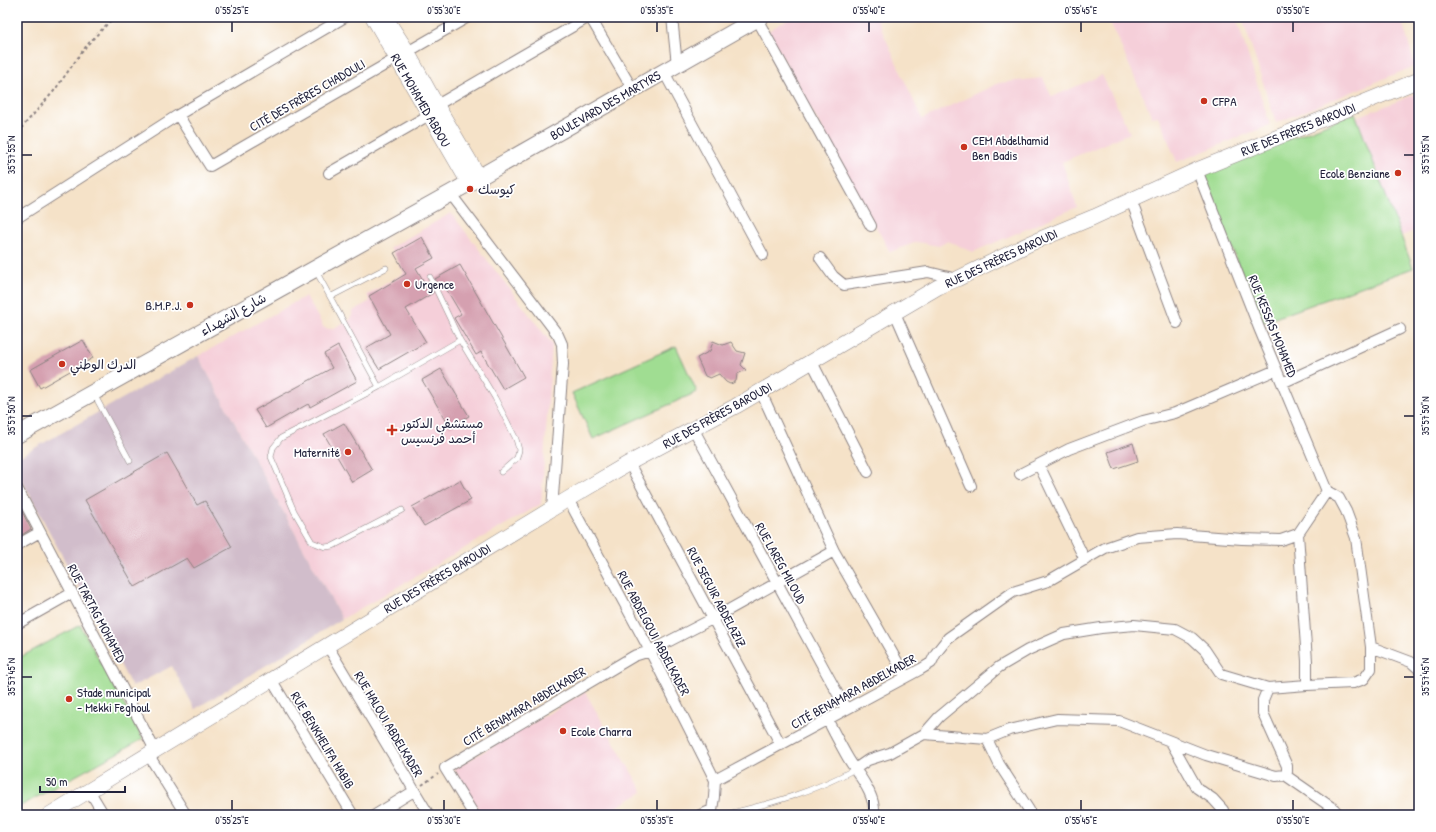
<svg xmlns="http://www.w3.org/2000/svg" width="1436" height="832" viewBox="0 0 1436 832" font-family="'Patrick Hand','Playpen Sans Arabic',sans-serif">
<rect width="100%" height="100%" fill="#fff"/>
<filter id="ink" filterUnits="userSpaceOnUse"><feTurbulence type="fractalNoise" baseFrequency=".025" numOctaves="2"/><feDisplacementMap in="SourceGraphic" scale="8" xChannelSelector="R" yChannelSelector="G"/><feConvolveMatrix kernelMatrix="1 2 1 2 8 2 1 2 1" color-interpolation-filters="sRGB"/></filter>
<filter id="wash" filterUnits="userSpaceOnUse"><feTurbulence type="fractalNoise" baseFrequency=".012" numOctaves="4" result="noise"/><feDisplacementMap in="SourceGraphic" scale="16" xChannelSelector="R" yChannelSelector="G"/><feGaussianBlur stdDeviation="0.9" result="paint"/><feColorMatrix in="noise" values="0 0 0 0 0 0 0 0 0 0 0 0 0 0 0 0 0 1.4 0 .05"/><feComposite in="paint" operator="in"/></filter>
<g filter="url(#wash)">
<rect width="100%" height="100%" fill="#f5e2c8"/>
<!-- built -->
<path fill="#f5cfd9" d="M792,17h84l46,102 77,-36 44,-5 9,19 50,-22 28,58 -68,29 15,45 -104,45 -25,-11 -9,5 -22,-4 -27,10 -122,-221z
M1108,17h128l34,108 -93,37 -19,-46 -6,1z
M1242,17h159l14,49 -139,57z
M1419,93v136l-18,7 -44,-119z
M451,213l101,131 -11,160 -199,115 -144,-263 108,-60 18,32 8,1 19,-10 2,-8 17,-10 -3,-6 37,-22 -14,-25z
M585,692l58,100 -41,23h-120l-28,-46z"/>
<!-- industrial -->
<path fill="#d1bdcb" d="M198,356l144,263 -147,90 -23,-43 -40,21 -115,-216v-13z"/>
<!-- green -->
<path fill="#a0dd92" stroke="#618066" d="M1355,113l58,155 -152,55 -58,-150z
M676,346l21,46 -104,47 -21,-46z
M80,625l63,114 -126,69v-149z"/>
<g id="blocks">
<!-- building -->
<path fill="#d5a0b0" d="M422,237l12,21 -18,10 10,17 3,-2 4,10 -27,16 20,33 -47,27 -13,-21 24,-14 -21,-38 37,-22 -12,-21z
M460,265l64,112 -21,12 -22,-37 -5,3 -22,-37 7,-4 -16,-27 -5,2 -5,-10z
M83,340l10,18 -53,30 -10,-18z
M713,341l10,4 8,-3 6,9 8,2 -4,12 5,5 -9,4 -1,7 -3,2 -3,1 -4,-2 -7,-8 -9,4 -5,-2 -8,-18 13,-7z
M338,346l19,35 -47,26 -2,-3 -42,24 -11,-18 77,-42 -8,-14z
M441,369l28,47 -19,11 -28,-47z
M344,423l28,47 -20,12 -28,-48z
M1133,443l5,18 -24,8 -6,-17z
M167,453l30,52 8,-4 27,46 -38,21 -7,-10 -52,29 -50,-87z
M460,480l11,20 -47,26 -12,-19z
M17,502l14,27 -14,9z"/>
</g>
</g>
<g filter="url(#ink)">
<use href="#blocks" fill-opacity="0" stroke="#8c8282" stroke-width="1"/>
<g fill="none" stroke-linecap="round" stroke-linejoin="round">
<defs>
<path id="lane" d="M316,271l63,116
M430,277l30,63 35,58 21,41 3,11 -2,8 -16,14
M330,297l56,-29
M94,394l36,67
M402,510l-69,36 -8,1 -13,-5 -18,-31 -23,-54 2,-9 8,-10 98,-51 81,-47
M712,810l7,5
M724,815c45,-11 90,-23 131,-46"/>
<path id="street" d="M590,17l43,73
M672,17l5,48
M757,19l114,207
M664,72l99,183
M178,115l32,51 258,-149
M1197,170l62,158 68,163
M329,173l100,-58 8,-10 152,-88
M450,193l108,142 4,9 1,20 -11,145
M1131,200l46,123
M17,218l161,-103 167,-98
M820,258l13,18 11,9 84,-13 29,7
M895,313l76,173
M812,362l56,110
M1282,383l118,-54
M761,392l73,159 72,126
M694,430l152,279
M629,463l152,282
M1039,465l46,95
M1020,474l49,-25 74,-28 32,-8 101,-43
M17,488l138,262
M568,499l82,152 65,129 -1,17 -2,13 -12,5
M1298,534l9,127v24
M17,545l23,-13
M17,624l55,-31
M327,645l102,170
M1371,647l40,15 8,7
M271,679l82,136
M1268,688l-5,12v13l24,53v6l-2,3
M827,719c7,13 14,27 21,39 10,17 28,36 26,57
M924,734l63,5 22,-9 48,-11 62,2 87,34 70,21 9,-1 49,34 5,6
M987,739l12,25 30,46
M1171,742l26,46 16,11 10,11v5
M148,754l38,61
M855,769l13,-9 22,-7 34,-19 15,-17 60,-50 29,-17 36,-16 37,-6 33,-3 41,4 17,9 13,12 16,24 47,14 39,-3 46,-2 11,-4 7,-10v-22l-15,-109 -10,-27 -7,-13 -12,-7
M715,780l206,-111 10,-6 5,-10 12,-15 65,-46 35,-11 57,-33 32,-11 40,-3 65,5 39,1 17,-6 29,-43
M89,790l15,25
M375,815l39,-24
M474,815l-29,-47 189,-112 16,-5 64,-33 120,-67"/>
<path id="secondary" d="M373,17l96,166
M385,17l20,31 28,51 46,78
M49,815l519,-316 61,-36 107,-57 202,-119 19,-8 74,-36 63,-26 103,-47 222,-90"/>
<path id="primary" d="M17,435l452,-252 291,-166"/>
</defs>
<!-- lane casing -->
<use href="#lane" stroke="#8c8282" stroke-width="6"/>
<!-- street casing -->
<use href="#street" stroke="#8c8282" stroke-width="12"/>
<!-- secondary casing -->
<use href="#secondary" stroke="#8c8282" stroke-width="16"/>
<!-- primary casing -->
<use href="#primary" stroke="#8c8282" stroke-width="18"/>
<!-- path -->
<path stroke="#8c8282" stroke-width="2" stroke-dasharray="3 3" stroke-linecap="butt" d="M17,133l37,-42 33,-46 27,-28
M422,785l16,-11"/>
<!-- lane -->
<use href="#lane" stroke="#fff" stroke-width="5"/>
<!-- street -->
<use href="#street" stroke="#fff" stroke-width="10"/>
<!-- secondary -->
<use href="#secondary" stroke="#fff" stroke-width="15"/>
<!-- primary -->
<use href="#primary" stroke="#fff" stroke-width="16"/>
</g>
</g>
<!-- ticks -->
<path fill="none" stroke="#22223b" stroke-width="1.5" d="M232,22v10M444,22v10M657,22v10M869,22v10M1081,22v10M1293,22v10M22,155h10M1404,155h10M22,416h10M1404,416h10M22,677h10M1404,677h10M232,800v10M444,800v10M657,800v10M869,800v10M1081,800v10M1293,800v10"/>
<!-- markers -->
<g fill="#c8321e" stroke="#fff" stroke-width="1.5">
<circle cx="1204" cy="101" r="4"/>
<circle cx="964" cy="147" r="4"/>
<circle cx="1398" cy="173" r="4"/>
<circle cx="470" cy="189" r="4"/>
<circle cx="407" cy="284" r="4"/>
<circle cx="190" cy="305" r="4"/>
<circle cx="62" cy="364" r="4"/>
<path d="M390 424h4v4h4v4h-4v4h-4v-4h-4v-4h4z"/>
<circle cx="348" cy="452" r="4"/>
<circle cx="69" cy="699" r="4"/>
<circle cx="563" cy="731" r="4"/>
</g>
<g text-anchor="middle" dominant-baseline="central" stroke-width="3.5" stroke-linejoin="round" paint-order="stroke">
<!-- street labels -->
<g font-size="13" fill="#22223b" stroke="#fff">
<text transform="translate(307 95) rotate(-30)">CITÉ DES FRÈRES CHADOULI</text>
<text transform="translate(421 100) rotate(60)">RUE MOHAMED ABDOU</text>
<text transform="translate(605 105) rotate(-30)">BOULEVARD DES MARTYRS</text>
<text transform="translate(1298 129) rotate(-22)">RUE DES FRÈRES BAROUDI</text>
<text transform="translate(1001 258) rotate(-25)">RUE DES FRÈRES BAROUDI</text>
<text transform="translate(233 314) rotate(-29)">شارع الشهداء</text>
<text transform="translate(1273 326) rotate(68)">RUE KESSAS MOHAMED</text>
<text transform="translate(717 415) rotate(-29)">RUE DES FRÈRES BAROUDI</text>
<text transform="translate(781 563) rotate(61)">RUE LAREG MILOUD</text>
<text transform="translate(437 578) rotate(-31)">RUE DES FRÈRES BAROUDI</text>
<text transform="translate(717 597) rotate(62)">RUE SEGUIR ABDELAZIZ</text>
<text transform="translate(97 613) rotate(62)">RUE TARTAG MOHAMED</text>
<text transform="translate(654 633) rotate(62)">RUE ABDELGOUI ABDELKADER</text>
<text transform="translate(853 691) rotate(-29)">CITÉ BENAMARA ABDELKADER</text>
<text transform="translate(524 706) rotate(-31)">CITÉ BENAMARA ABDELKADER</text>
<text transform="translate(389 724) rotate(59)">RUE HALOUI ABDELKADER</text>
<text transform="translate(323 740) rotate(59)">RUE BENKHELIFA HABIB</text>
</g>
<!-- poi labels -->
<g font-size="13" fill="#22223b" stroke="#fff" text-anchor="start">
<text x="1212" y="101">CFPA</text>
<text x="972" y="140">CEM Abdelhamid<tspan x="972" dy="15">Ben Badis</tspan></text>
<text x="1390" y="173" text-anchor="end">Ecole Benziane</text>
<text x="478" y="189">كيوسك</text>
<text x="415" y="284">Urgence</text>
<text x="182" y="305" text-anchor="end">B.M.P.J.</text>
<text x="70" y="364">الدرك الوطني</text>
<text x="401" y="423">مستشفى الدكتور<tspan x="401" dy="15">أحمد فرنسيس</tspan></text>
<text x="340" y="452" text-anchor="end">Maternité</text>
<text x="77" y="692">Stade municipal<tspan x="77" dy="15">- Mekki Feghoul</tspan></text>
<text x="571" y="731">Ecole Charra</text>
</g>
</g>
<!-- margin -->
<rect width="1436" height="832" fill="none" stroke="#fff" stroke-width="44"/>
<!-- scale -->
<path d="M40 786v6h85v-6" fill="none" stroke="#22223b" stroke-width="2"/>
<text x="46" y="786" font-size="12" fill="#22223b" stroke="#ffffff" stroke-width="3" paint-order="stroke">50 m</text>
<rect x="22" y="22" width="1392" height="788" fill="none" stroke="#22223b" stroke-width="1.5"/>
<g font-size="10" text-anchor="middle" fill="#22223b">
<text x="232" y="14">0°55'25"E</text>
<text x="444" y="14">0°55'30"E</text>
<text x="657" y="14">0°55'35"E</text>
<text x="869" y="14">0°55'40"E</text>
<text x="1081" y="14">0°55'45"E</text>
<text x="1293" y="14">0°55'50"E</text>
<text transform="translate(11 155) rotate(-90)" y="4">35°57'55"N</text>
<text transform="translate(1425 155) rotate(-90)" y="4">35°57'55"N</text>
<text transform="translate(11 416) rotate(-90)" y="4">35°57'50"N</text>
<text transform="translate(1425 416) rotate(-90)" y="4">35°57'50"N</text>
<text transform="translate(11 677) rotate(-90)" y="4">35°57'45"N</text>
<text transform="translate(1425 677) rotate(-90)" y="4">35°57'45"N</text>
<text x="232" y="824">0°55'25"E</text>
<text x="444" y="824">0°55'30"E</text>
<text x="657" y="824">0°55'35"E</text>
<text x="869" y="824">0°55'40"E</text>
<text x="1081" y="824">0°55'45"E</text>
<text x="1293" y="824">0°55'50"E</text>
</g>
</svg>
